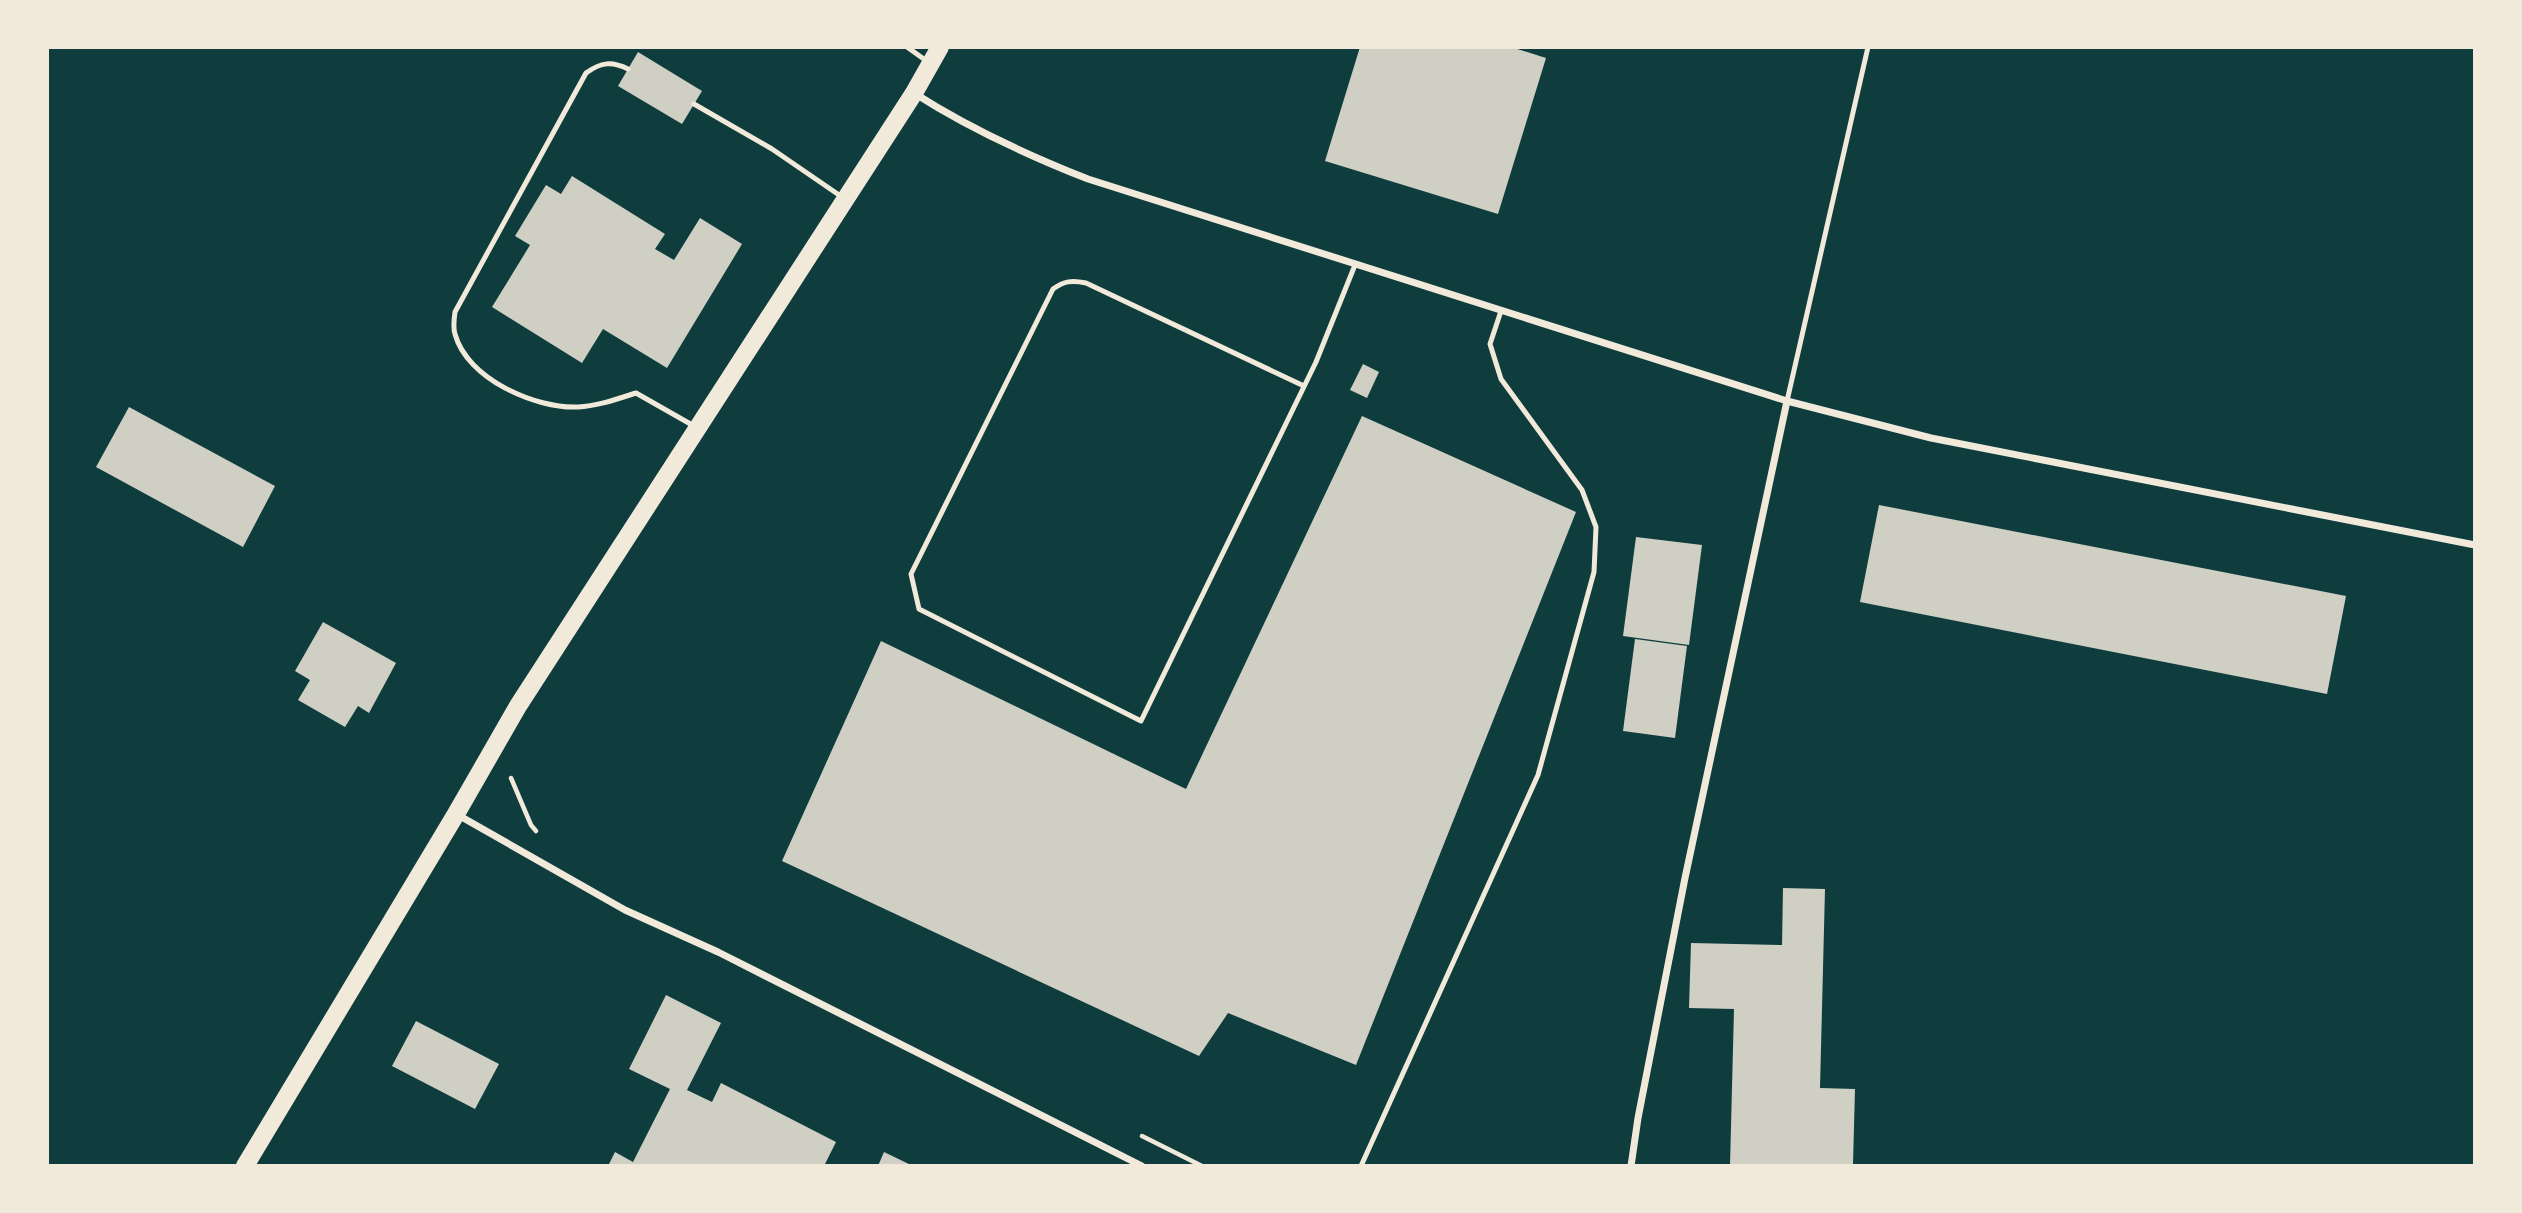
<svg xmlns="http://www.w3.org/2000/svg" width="2522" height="1213" viewBox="0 0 2522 1213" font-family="Barlow,sans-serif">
<rect width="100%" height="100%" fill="#0f3d3e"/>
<!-- building -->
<path fill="#cfcfc3" d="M1360,47h151l35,11 -48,156 -173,-53z
M638,52l64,39 -20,33 -64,-38z
M572,176l93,58 -10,15 19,11 26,-42 42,26 -75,124 -64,-39 -21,34 -90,-56 38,-62 -15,-9 31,-51 15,9z
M1363,364l16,8 -12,26 -17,-8z
M129,407l146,79 -32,61 -147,-80z
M1362,416l214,96 -220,553 -128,-52 -29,43 -417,-195 99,-220 305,148z
M1879,505l467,91 -19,98 -467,-92z
M1636,537l66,8 -13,100 -66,-9z
M323,622l73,41 -27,50 -11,-7 -13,21 -47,-27 12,-20 -15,-9z
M1635,639l52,7 -12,92 -52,-7z
M1783,888l42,1 -5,199 35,1 -2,75 -123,2 4,-157 -45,-1 2,-65 91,2z
M666,995l55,28 -34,67 25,12 9,-19 115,59 -12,24h-216l7,-14 18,10 37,-73 -41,-20z
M416,1021l83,43 -24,45 -83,-43z
M884,1152l29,14h-35z"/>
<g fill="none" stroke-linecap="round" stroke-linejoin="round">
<!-- path -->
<path stroke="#f1e9da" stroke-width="4.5" d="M511,778l20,47 5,6
M1142,1136l60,30"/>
<!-- service -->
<path stroke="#f1e9da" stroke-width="5" d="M907,47l21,15
M628,69c-16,-8 -27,-7 -42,4l-131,239c-1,7 -2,16 0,22 12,45 81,75 123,73 20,-1 39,-8 58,-14l58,33
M694,104l78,45 70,48
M1304,386l-218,-103c-14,-3 -22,-2 -33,6l-142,285 8,35 222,112 175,-359 39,-97
M1787,401l81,-354
M1361,1166l177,-391 56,-203 2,-45 -14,-37 -81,-111 -11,-35 11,-33"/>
<!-- minor -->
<path stroke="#f1e9da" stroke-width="7" d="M914,93c56,36 113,62 174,86l699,222 144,37 544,107
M458,815l167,95 93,42 424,214
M1631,1166l7,-48 47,-240 102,-477"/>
<!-- primary -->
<path stroke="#f1e9da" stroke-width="18" d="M245,1166l211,-352 62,-108 396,-613 26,-46"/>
</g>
<!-- border -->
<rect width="2522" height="1213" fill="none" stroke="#f1e9da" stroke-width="98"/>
</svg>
